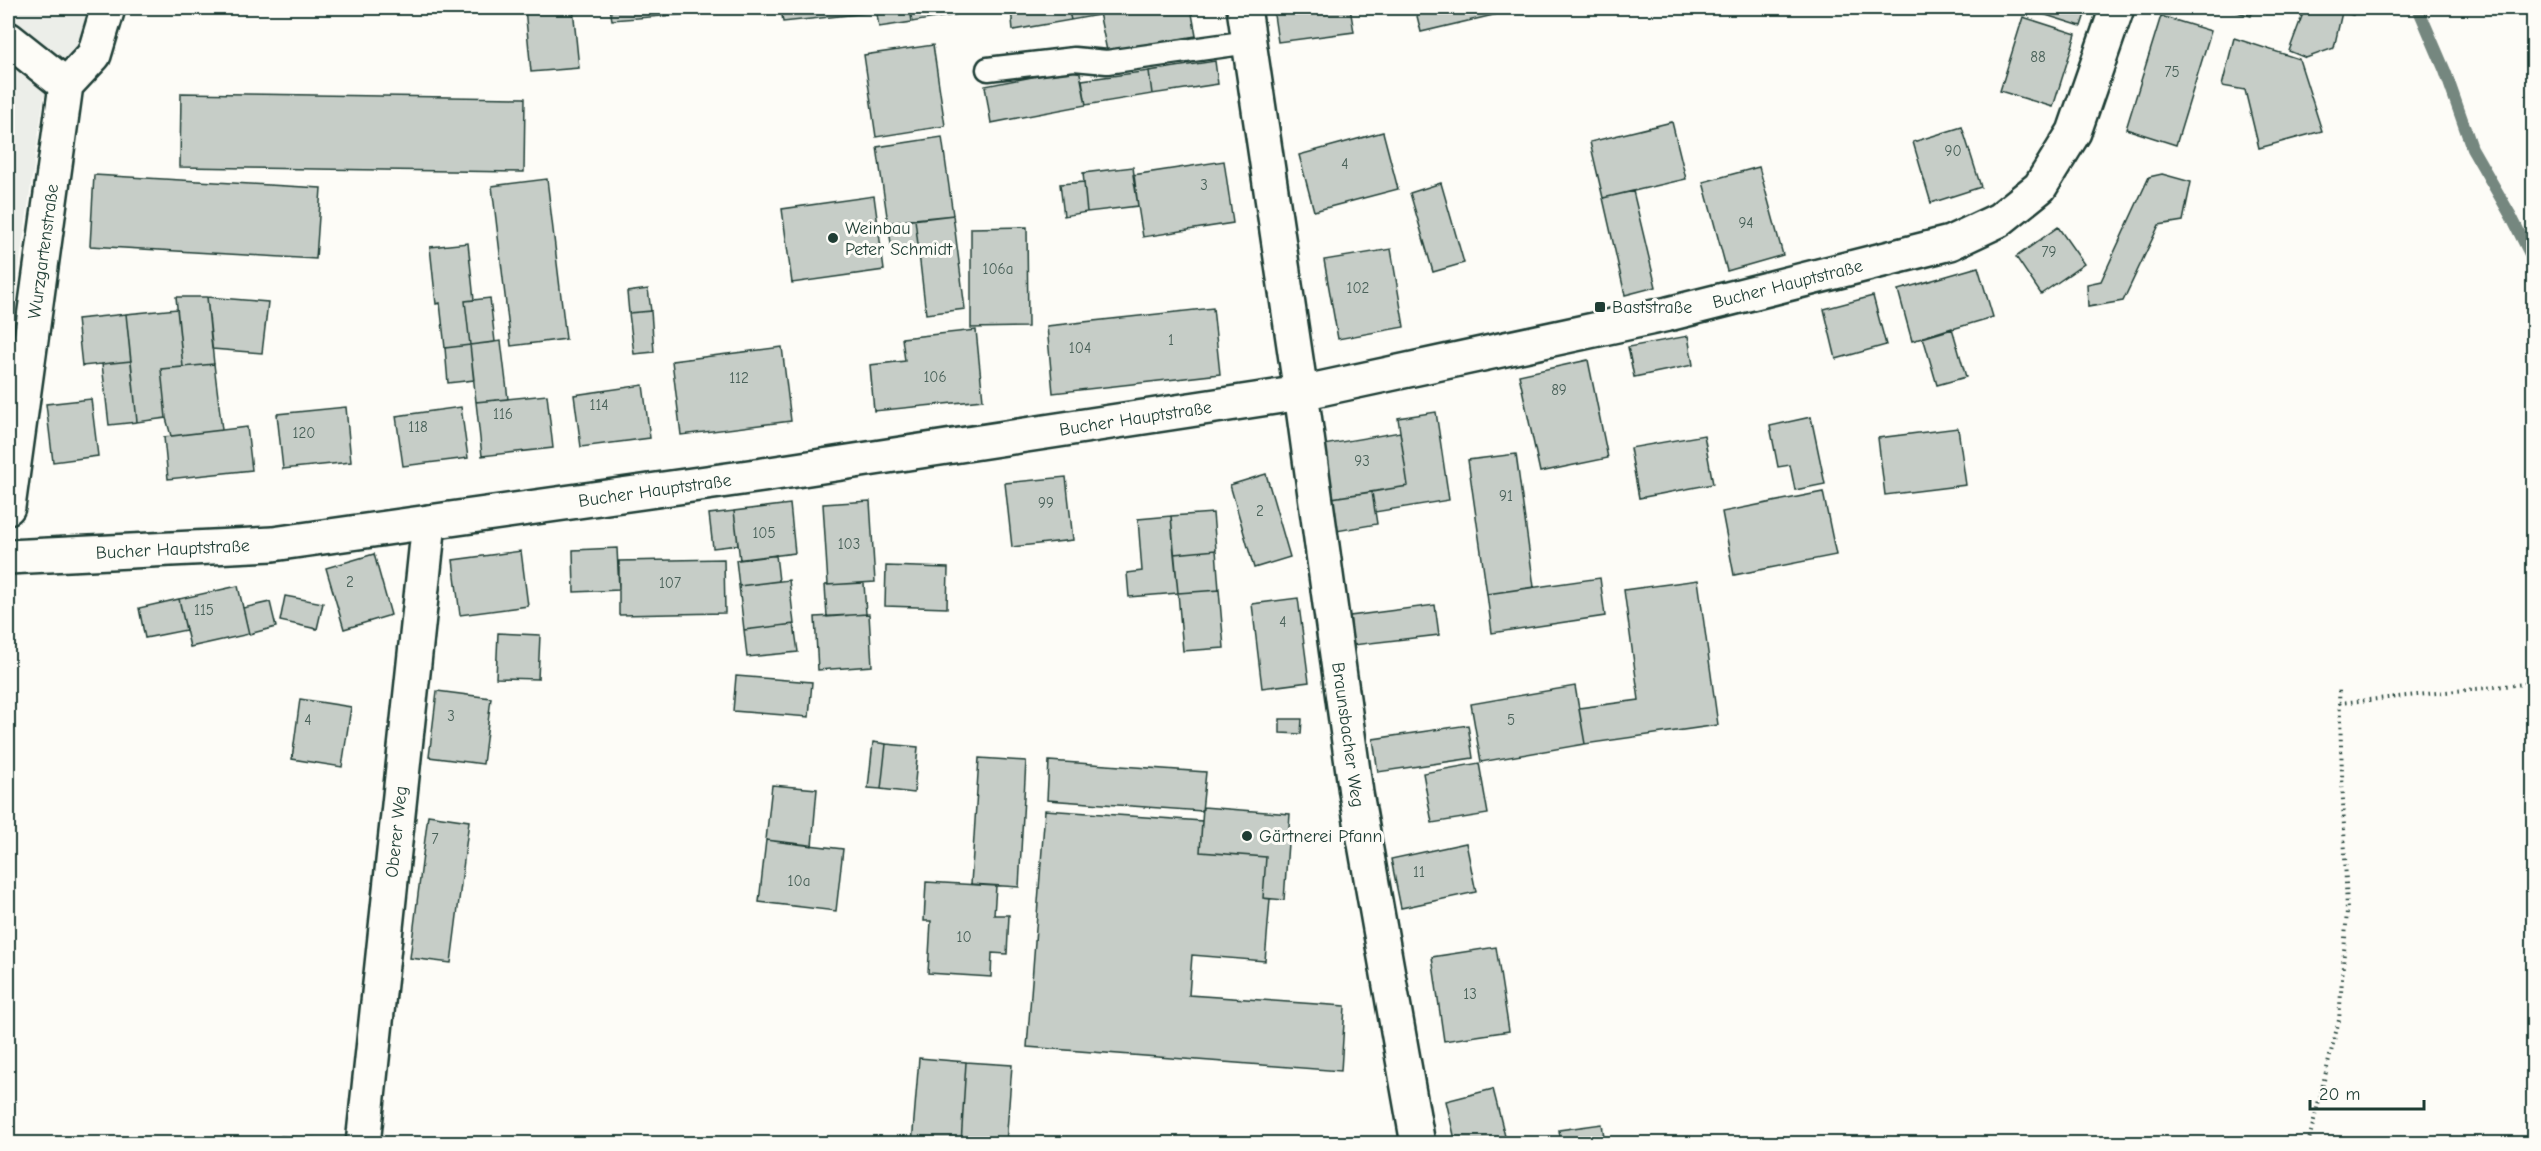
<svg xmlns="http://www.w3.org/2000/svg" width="2541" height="1151" viewBox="0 0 2541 1151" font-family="'Comic Neue',sans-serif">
<rect width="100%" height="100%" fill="#fdfcf7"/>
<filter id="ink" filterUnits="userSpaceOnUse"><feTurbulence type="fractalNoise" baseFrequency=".0167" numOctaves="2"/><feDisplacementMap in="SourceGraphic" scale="12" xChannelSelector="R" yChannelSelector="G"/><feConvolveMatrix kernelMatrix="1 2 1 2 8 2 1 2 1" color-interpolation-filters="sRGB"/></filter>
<g filter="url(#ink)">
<!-- built -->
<path fill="#eceee9" d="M8,8h84l-9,37 -39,52 -36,247z"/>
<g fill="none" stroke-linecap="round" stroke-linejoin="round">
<!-- stream -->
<path stroke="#75877f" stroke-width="12" d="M2418,8l27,63 27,77 39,68 23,46"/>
</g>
<!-- building -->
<path fill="#c6cdc7" stroke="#1f3d34" stroke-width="1.5" d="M525,8h48l6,60 -48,4z
M610,8h142v1l-140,11z
M781,8h95l1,4 -94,10z
M876,8h34l2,14 -33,5z
M910,8h55l1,5 -54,9z
M1011,8h57l3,12 -58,10z
M1068,8h30l1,7 -28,5z
M1098,8h93l5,28 -89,15z
M1273,8h77l4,24 -76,10z
M1415,8h108l-102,24z
M2034,8h53l-6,18 -48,-15z
M2224,8h30l-3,8z
M2305,8h18l19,4 -8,36 -28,10 -17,-7z
M2323,8h32l-2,7z
M2161,16l50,15 -35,114 -50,-16z
M2023,17l53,17 -23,73 -53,-16z
M2234,38l65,21 23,72 -63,17 -14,-58 -23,-4z
M933,45l12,81 -69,11 -12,-82z
M1215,61l3,23 -66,10 -3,-23z
M1079,68l7,37 -95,18 -6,-37z
M1149,71l3,23 -66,11 -4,-25z
M181,93l344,5 -1,74 -344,-5z
M1672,122l14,57 -83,19 -13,-56z
M1962,127l19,60 -50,16 -18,-61z
M1383,132l15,57 -84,22 -15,-56z
M942,137l11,78 -65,8 -11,-76z
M1224,161l9,62 -90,14 -10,-62z
M1133,167l5,39 -51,6 -4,-39z
M1759,167l24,88 -56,16 -24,-89z
M2162,174l29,8 -8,39 -24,4 -36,76 -35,6 -1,-23 14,-3 48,-104z
M94,175l227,13 -5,71 -226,-13z
M547,179l19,160 -55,7 -19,-160z
M1084,182l3,30 -23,4 -4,-32z
M1441,183l23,80 -31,9 -23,-79z
M1633,191l23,96 -31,8 -22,-97z
M874,196l10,74 -92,13 -10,-74z
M953,215l12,94 -39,5 -11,-95z
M915,219l4,34 -26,4 -5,-34z
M1027,227l1,100 -57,1v-100z
M2058,227l26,37 -43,30 -25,-37z
M468,243l6,57 -9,1 5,44 -25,3 -5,-45 -4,1 -6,-57z
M1391,249l13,78 -66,12 -14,-79z
M1978,267l15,50 -81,24 -14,-51z
M648,289l3,22 -22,2 -2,-21z
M1873,296l13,49 -50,14 -12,-50z
M176,297h31l7,67 -31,3z
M207,297l61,5 -6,51 -50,-4z
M490,298l5,44 -25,3 -5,-44z
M1213,308l7,66 -167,19 -6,-67z
M177,309l6,58 -22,2 5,49 -29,4 -11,-108z
M651,311l3,41 -20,2 -5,-41z
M126,314l5,47 -49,5 -5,-47z
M1952,328l14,49 -29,8 -14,-48z
M976,330l7,70 -109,11 -4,-46 35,-4 -3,-23z
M1688,336l5,29 -59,12 -6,-30z
M501,341l7,58 -32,3 -6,-57z
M470,345l4,35 -26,3 -3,-35z
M782,347l9,74 -110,14 -9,-74z
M1588,360l20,98 -68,14 -21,-97z
M131,361l6,61 -28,3 -7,-61z
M214,364l8,66 -51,6 -5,-18 -5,-49z
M643,385l7,53 -69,9 -7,-52z
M547,395l6,53 -71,8 -6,-54z
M91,399l7,57 -45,6 -7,-58z
M346,407l5,55 -68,7 -6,-55z
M461,407l7,51 -65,8 -7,-50z
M1436,412l13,88 -74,12 -3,-20 36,-6 -10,-68z
M1811,417l14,67 -30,6 -5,-25 -12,2 -8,-41z
M247,427l5,43 -84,9 -4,-42z
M1958,428l8,57 -81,10 -7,-57z
M1400,432l8,54 -83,13 -8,-53z
M1704,435l9,49 -74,14 -9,-50z
M1516,454l18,133 -47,7 -19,-134z
M1266,474l24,83 -36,11 -24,-83z
M1066,477l7,63 -61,7 -7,-64z
M1372,492l5,32 -46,8 -6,-33z
M1823,492l13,63 -102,20 -12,-63z
M870,501l5,81 -47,3 -5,-81z
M790,504l5,49 -55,7 -6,-49z
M734,511l4,34 -25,3 -4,-34z
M1213,513l3,37 -42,4 -3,-38z
M1171,516l7,77 -49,4 -2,-24 15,-2 -4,-52z
M617,548l2,42 -45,2 -1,-42z
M1216,550l3,40 -41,3 -4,-39z
M521,551l7,55 -68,9 -7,-55z
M374,554l17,61 -47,14 -18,-61z
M776,555l3,26 -40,5 -3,-26z
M724,559l1,54 -106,2v-54z
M886,566l62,2 -1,40 -62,-2z
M1600,578l5,38 -113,17 -5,-39z
M789,580l5,44 -50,6 -5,-44z
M1698,580l20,145 -133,19 -6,-36 60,-8 -15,-110z
M864,583l2,31 -39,3 -2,-32z
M238,586l11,48 -59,13 -11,-48z
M1219,590l5,58 -41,3 -5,-58z
M285,596l38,7 -6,26 -37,-8z
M1298,598l11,84 -47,6 -10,-84z
M179,599l7,31 -41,8 -6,-30z
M270,602l6,25 -27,7 -6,-26z
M1435,605l4,30 -86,10 -3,-29z
M869,614l3,52 -54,4 -3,-53z
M794,624l4,28 -51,5 -3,-27z
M498,633l42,2 -2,44 -42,-1z
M736,676l76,6 -3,35 -76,-6z
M1575,686l10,58 -104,18 -10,-58z
M437,691l54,7 -8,66 -54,-7z
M300,699l51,8 -9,60 -50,-8z
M1280,719h22l-1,15 -21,-1z
M1468,725l5,33 -95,14 -5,-33z
M873,742l13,2 -5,45 -13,-1z
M886,744l32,3 -4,46 -33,-4z
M979,758l47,3 -7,126 -48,-3z
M1049,761l157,11 -4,39 -155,-11z
M1479,763l9,51 -56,9 -9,-50z
M772,785l45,4 -5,57 -46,-6z
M1203,807l87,7 -6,86 -21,-2 3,-41 -66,-5z
M1045,810l157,11 -2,31 66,5 -3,41 7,1 -5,62 -73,-6 -3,40 156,11 -4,65 -314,-24z
M428,815l41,6 -18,142 -41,-5z
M766,840l77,9 -7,62 -77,-9z
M1466,843l10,49 -75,16 -10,-49z
M926,882l70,4 -2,29h15l-2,39 -15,-1 -1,24 -63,-4 3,-52h-7z
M1496,947l13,84 -65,10 -12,-84z
M919,1058l47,4 -5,82h-49z
M966,1062l46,3 -6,79h-45z
M1493,1089l14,55h-51l-10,-43z
M1602,1124l3,20h-44l-2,-14z
M281,1136l41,3v5h-42z"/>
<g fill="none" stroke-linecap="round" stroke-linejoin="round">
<defs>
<path id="lane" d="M988,69l86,-10 33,3 142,-20"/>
<g id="street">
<path id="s1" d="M1244,8l57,385 55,400 62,351"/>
<path d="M8,39l58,46"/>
<path id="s2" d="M8,507l58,-422 28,-30 14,-47"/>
<path id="s3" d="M8,557l265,-13 490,-69 538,-82 367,-79 282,-71 49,-23 41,-33 34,-55 43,-124"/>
<path id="s4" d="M363,1144l66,-622"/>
</g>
</defs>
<!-- lane casing -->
<use href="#lane" stroke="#1f3d34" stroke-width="27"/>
<!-- street casing -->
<use href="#street" stroke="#1f3d34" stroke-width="38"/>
<!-- path -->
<path stroke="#1f3d34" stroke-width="4" stroke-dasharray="1.5 4.5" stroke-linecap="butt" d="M2339,703l195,-20
M2308,1144l31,-124 8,-109 -8,-221"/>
<!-- lane -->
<use href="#lane" stroke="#fdfcf7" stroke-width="22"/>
<!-- street -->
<use href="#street" stroke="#fdfcf7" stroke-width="33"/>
</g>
</g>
<!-- markers -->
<g fill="#1f3d34" stroke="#fdfcf7" stroke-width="2">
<circle cx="833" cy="238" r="6"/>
<rect x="1594" y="301" width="12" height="12" rx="3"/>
<circle cx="1247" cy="836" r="6"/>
</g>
<g text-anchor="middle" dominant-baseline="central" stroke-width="6" stroke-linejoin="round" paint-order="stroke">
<!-- number labels -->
<g font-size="15" fill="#496159">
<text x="2038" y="57">88</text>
<text x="2172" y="72">75</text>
<text x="1953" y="151">90</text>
<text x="1345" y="164">4</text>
<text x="1204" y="185">3</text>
<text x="1746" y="223">94</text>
<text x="2049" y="252">79</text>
<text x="998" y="269">106a</text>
<text x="1358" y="288">102</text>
<text x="1171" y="340">1</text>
<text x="1080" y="348">104</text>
<text x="935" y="377">106</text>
<text x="739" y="378">112</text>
<text x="1559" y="390">89</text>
<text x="599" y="405">114</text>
<text x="503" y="414">116</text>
<text x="418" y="427">118</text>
<text x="304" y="433">120</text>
<text x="1362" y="461">93</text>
<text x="1506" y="496">91</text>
<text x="1046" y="503">99</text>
<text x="1260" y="511">2</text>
<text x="764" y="533">105</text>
<text x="849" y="544">103</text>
<text x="350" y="582">2</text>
<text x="670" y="583">107</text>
<text x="204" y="610">115</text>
<text x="1283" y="622">4</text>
<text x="451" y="716">3</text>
<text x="308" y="720">4</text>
<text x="1511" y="720">5</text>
<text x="435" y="839">7</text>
<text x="1419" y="872">11</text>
<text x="799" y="881">10a</text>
<text x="964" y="937">10</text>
<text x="1470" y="994">13</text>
</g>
<!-- poi labels -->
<g font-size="18" fill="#1f3d34" stroke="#fdfcf7" text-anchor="start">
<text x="845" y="228">Weinbau<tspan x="845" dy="21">Peter Schmidt</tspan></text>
<text x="1612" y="307">Baststraße</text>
<text x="1259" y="836">Gärtnerei Pfann</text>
</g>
<!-- street labels -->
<g font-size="18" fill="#1f3d34" stroke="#fdfcf7">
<text stroke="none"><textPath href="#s2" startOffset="258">Wurzgartenstraße</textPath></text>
<text stroke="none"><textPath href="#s3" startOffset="1803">Bucher Hauptstraße</textPath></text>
<text stroke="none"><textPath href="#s3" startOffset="1137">Bucher Hauptstraße</textPath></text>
<text stroke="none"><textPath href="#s3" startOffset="651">Bucher Hauptstraße</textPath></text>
<text stroke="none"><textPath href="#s3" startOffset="165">Bucher Hauptstraße</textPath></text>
<text stroke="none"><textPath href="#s1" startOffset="734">Braunsbacher Weg</textPath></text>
<text stroke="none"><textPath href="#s4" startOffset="314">Oberer Weg</textPath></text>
</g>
</g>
<!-- margin -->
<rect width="2541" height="1151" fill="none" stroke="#fdfcf7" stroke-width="30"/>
<rect x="15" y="15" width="2511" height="1121" fill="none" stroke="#1f3d34" stroke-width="2" filter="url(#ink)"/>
<!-- scale -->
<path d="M2310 1100v9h114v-9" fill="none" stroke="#1f3d34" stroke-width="3"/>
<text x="2319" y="1100" font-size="18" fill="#1f3d34" stroke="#fdfcf7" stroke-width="4.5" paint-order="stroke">20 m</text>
</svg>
